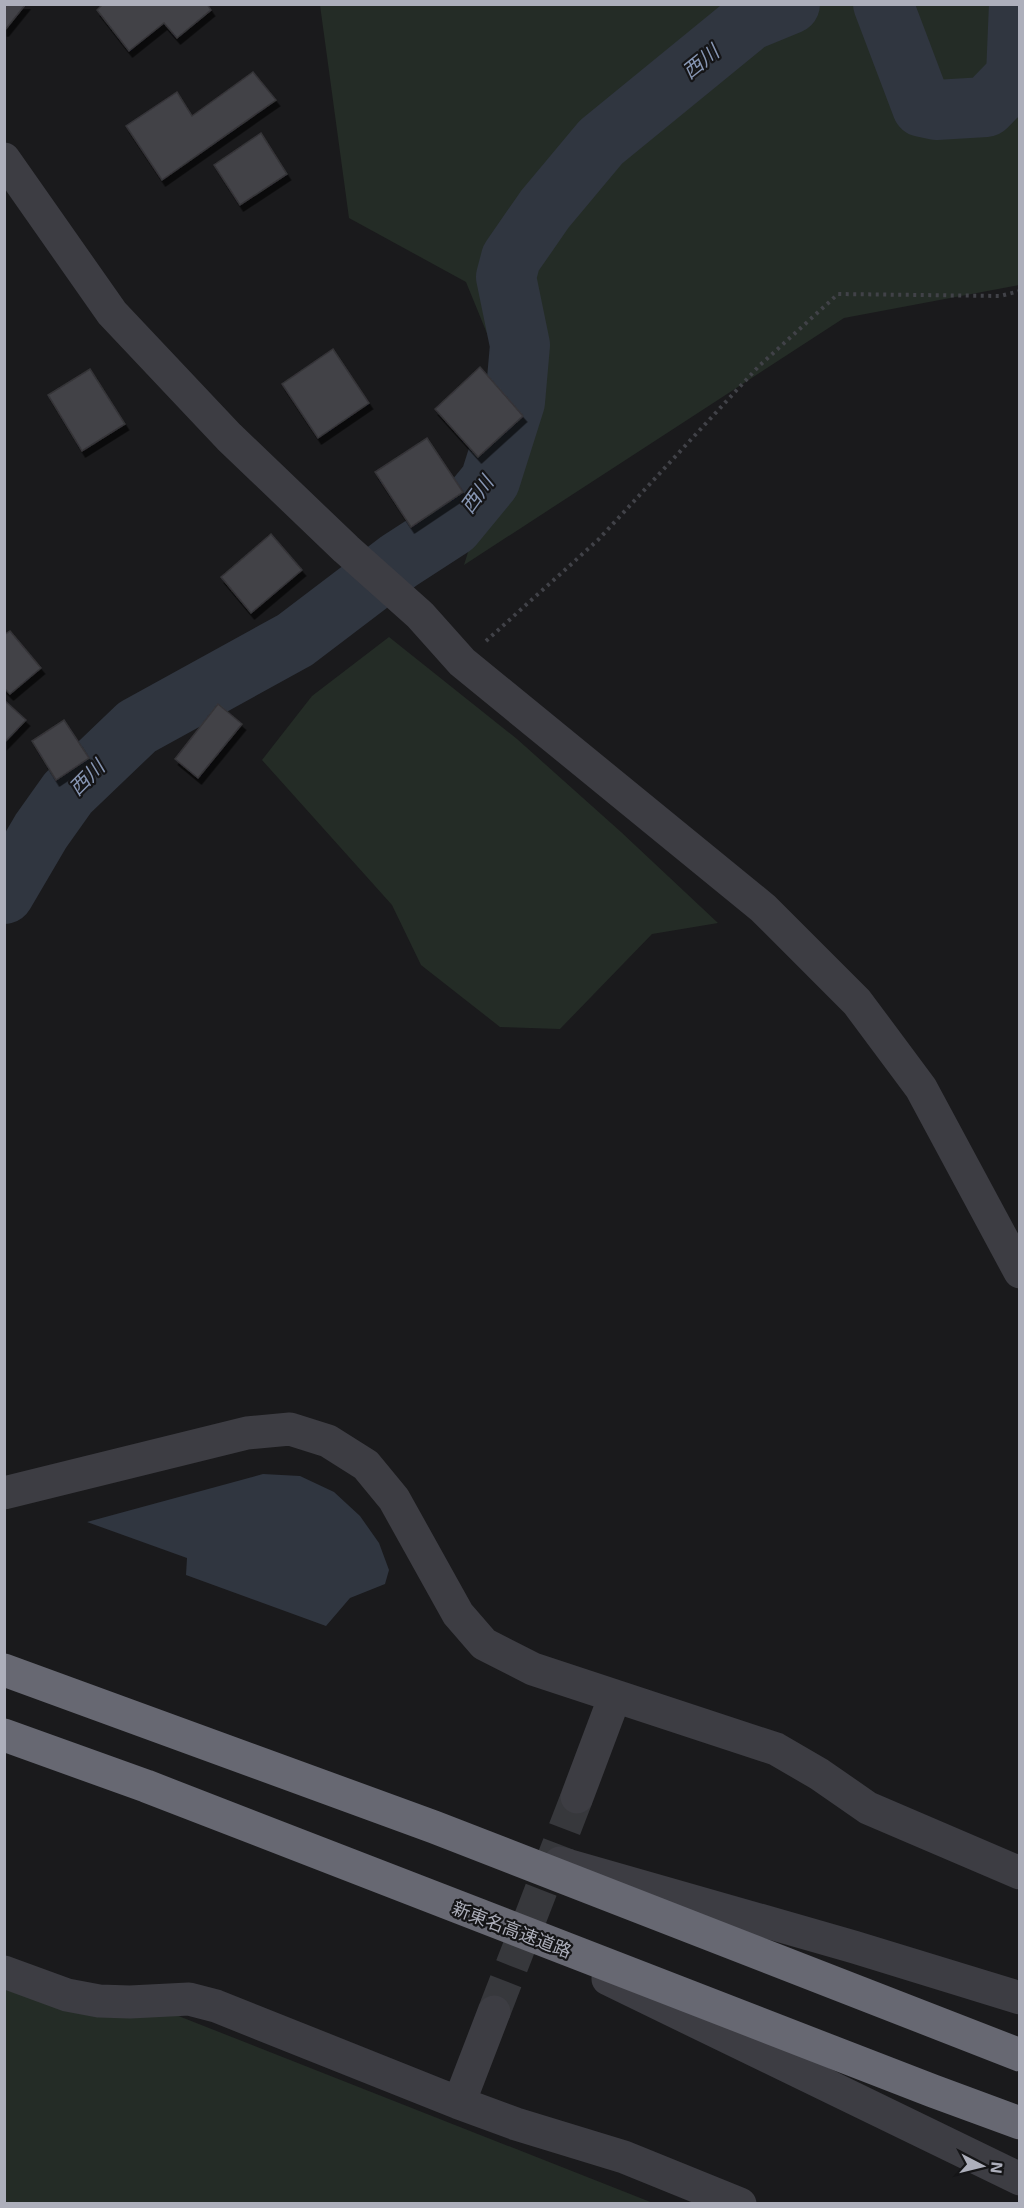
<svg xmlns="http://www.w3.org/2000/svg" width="1024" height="2208" viewBox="0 0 1024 2208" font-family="'Exo 2','Noto Sans JP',sans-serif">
<defs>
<filter id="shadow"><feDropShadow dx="3.5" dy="6" stdDeviation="0" flood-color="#0009"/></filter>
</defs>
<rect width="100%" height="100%" fill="#1a1a1c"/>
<!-- green -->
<path fill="#242c26" d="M320,5h699v280l-175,33 -380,247 51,-163 -49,-120 -117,-64z
M389,637l128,102 104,93 97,91 -66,11 -92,95 -60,-2 -79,-62 -29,-60 -130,-145 50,-64z
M4,1981l139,21 510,201h-648z"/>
<!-- water -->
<path fill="#303640" d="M263,1474l37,2 34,16 26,24 19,27 10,27 -4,14 -35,14 -24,28 -140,-51 1,-17 -100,-36z"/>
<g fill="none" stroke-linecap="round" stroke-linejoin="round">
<!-- river -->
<path stroke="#303640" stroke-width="60" d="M883,4l39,103 14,3 50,-3 30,-31 3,-72
M4,894l37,-63 27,-38 69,-66 158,-87 104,-79 54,-35 37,-45 25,-79 5,-57 -14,-68 5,-19 34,-49 56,-67 148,-121 41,-17"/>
</g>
<!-- building -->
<path fill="#424246" stroke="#353438" stroke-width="1.5" filter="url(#shadow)" d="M4,4h22l-21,26h-1z
M103,4h104l4,6 -34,28 -13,-15 -35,28 -32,-41z
M253,72l23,28 -114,80 -36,-54 51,-34 15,24z
M261,133l26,41 -47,31 -26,-40z
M333,349l36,54 -51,35 -36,-54z
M480,367l43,49 -45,41 -43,-48z
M90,369l35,55 -43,27 -34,-56z
M427,438l36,54 -52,35 -36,-55z
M271,534l31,36 -51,43 -30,-36z
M10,631l31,37 -31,26 -6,-6v-53z
M4,700l22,20 -22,23z
M218,704l24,20 -44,54 -23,-19z
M64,720l25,38 -33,22 -24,-39z"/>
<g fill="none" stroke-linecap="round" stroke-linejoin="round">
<!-- minor-tunnel -->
<path stroke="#37383c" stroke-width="33" stroke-dasharray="33 16" stroke-linecap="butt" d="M494,2012l83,-215"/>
<!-- path -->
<path stroke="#414248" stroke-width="4" stroke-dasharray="3 4.5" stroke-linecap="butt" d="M486,641l112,-101 161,-174 79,-72 162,2 20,-5"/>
<!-- minor -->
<path stroke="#3d3d43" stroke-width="33" d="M4,159l108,154 117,124 117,112 74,66 42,47 301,246 94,94 64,86 99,184
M4,1493l243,-60 43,-4 38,12 38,24 28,34 64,115 26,30 49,25 243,80 43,25 49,34 152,65
M577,1797l38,-101
M560,1863l294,84 166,51
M4,1972l63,23 32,6 31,1 59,-3 27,7 243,97 57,21 108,33 116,47
M608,1979l412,200
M459,2103l35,-91"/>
<!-- highway -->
<path stroke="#676872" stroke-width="33" d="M4,1670l430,157 586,228
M4,1735l142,51 787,305 87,32"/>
</g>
<g text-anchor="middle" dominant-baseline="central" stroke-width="4.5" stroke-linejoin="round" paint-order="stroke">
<!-- street labels -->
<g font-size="18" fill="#adafbb" stroke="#151517">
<text transform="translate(512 1929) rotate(21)">新東名高速道路</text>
</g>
<!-- water labels -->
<g font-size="20" font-style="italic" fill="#8796b3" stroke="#151517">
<text transform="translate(700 61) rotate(-39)">西川</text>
<text transform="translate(476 494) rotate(-54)">西川</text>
<text transform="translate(86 777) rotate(-45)">西川</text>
</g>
</g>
<!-- border -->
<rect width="1024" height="2208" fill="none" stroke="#adafbb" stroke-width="12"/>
<!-- north arrow -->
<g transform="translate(982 2166) rotate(97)" stroke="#151517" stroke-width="4.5" paint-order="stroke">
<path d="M0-4.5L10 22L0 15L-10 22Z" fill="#adafbb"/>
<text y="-9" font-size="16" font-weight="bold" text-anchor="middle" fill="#adafbb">N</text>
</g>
</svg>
